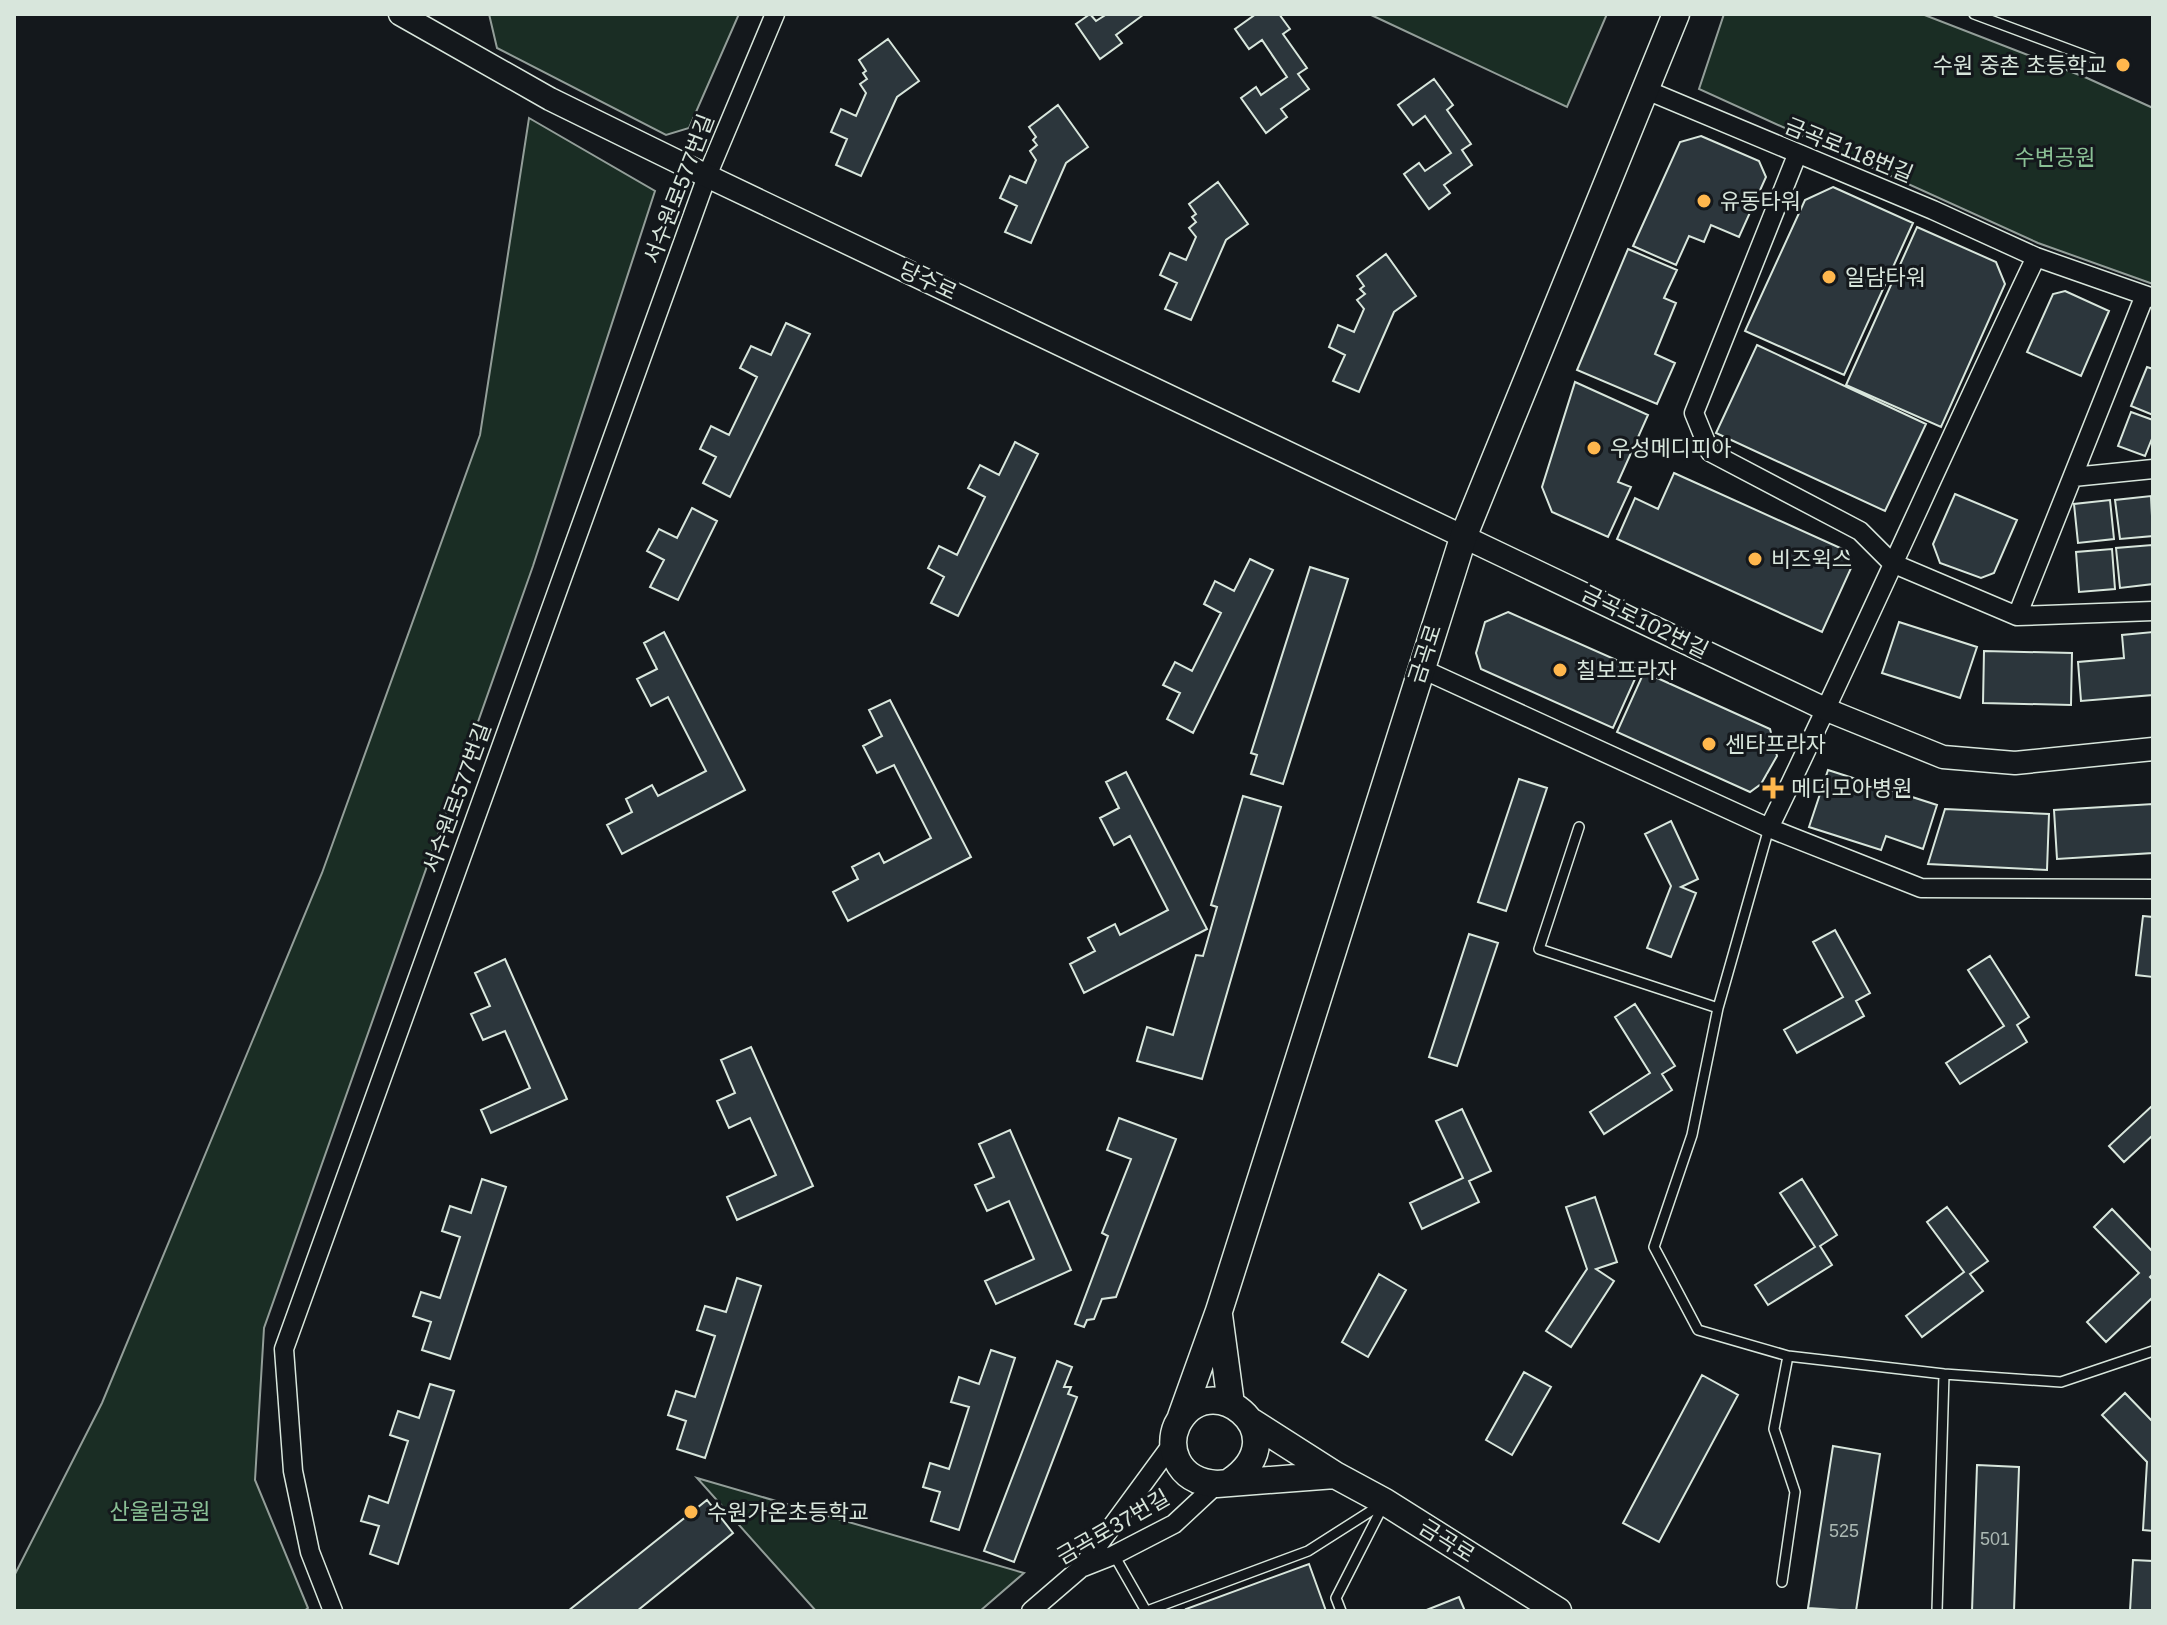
<svg xmlns="http://www.w3.org/2000/svg" width="2167" height="1625" viewBox="0 0 2167 1625" font-family="Arial,'Noto Sans KR',sans-serif">
<rect width="100%" height="100%" fill="#14181c"/>
<!-- green -->
<path fill="#1a2d24" stroke="#939e99" stroke-width="2" d="M489,14h250l-50,114 -23,7 -169,-87z
M1369,14h238l-40,93z
M1724,14h198l165,64 66,30v176l-115,-41 -339,-154z
M529,118l126,73 -122,375 -269,762 -9,152 53,128 -4,3h-290v-35l88,-173 220,-530 158,-438z
M697,1478l327,95 -44,38h-164z"/>
<!-- building -->
<path fill="#2c363c" stroke="#d8e6dc" stroke-width="2" d="M1090,14l6,7 11,-7 36,1 -27,20 6,8 -22,16 -24,-35z
M1256,14h23l11,15 -7,5 24,34 -9,6 11,15 -28,20 6,8 -21,16 -25,-35 15,-11 5,8 26,-18 -25,-37 -13,9 -14,-20z
M888,39l31,42 -22,16 -36,79 -25,-11 11,-26 -16,-7 10,-23 15,7 10,-23 -6,-9 7,-5 -4,-6 3,-2 -7,-11z
M1434,79l19,26 -6,5 24,34 -9,6 10,15 -28,20 6,8 -21,16 -25,-35 15,-11 6,8 26,-18 -26,-37 -12,9 -15,-20z
M1058,105l30,42 -22,16 -35,80 -26,-11 12,-26 -17,-8 10,-22 16,7 10,-23 -6,-9 7,-6 -4,-5 3,-3 -7,-10z
M1701,136l58,25 7,16 -27,60 -28,-12 -7,17 -15,-6 -13,29 -43,-19 47,-104z
M1218,182l30,42 -22,16 -35,80 -26,-11 12,-26 -17,-8 10,-22 16,7 10,-23 -7,-9 7,-6 -4,-5 4,-3 -7,-10z
M1833,187l80,36 -69,152 -99,-44 60,-131z
M1917,227l79,35 9,22 -64,143 -95,-42z
M1628,249l49,21 -13,28 12,5 -21,51 20,9 -18,41 -80,-34z
M1386,254l30,42 -22,16 -35,80 -26,-11 12,-26 -16,-8 9,-22 16,7 10,-23 -7,-9 8,-6 -5,-5 4,-3 -7,-10z
M2065,291l44,20 -28,65 -54,-24 26,-58z
M786,323l24,11 -80,163 -27,-14 13,-26 -16,-8 11,-23 18,9 28,-58 -17,-9 11,-22 20,9z
M1757,345l169,79 -41,87 -169,-78z
M2147,367l6,2v46l-22,-9z
M1575,382l73,33 -30,67 13,5 -23,50 -56,-25 -10,-25z
M2131,412l22,8v16l-8,20 -27,-10z
M1015,442l23,12 -80,162 -27,-13 13,-26 -16,-9 11,-22 18,9 28,-58 -17,-9 12,-23 19,10z
M1674,473l173,78 5,15 -30,66 -205,-93 18,-41 23,11z
M1955,494l62,26 -23,53 -13,5 -41,-15 -7,-19z
M2151,496l2,40 -33,3 -5,-39z
M2110,500l4,39 -36,4 -4,-39z
M692,508l25,13 -39,79 -28,-13 14,-27 -17,-9 12,-22 18,9z
M2152,545l1,39 -33,4 -4,-40z
M2112,549l3,40 -36,3 -3,-40z
M1250,559l23,11 -80,163 -26,-14 13,-26 -17,-8 12,-23 17,9 29,-58 -17,-9 11,-23 19,10z
M1310,567l38,12 -65,205 -32,-10 6,-19 -6,-2z
M1508,612l131,58 -26,58 -132,-59 -5,-16 9,-31z
M1899,622l78,25 -17,51 -78,-25z
M664,632l81,158 -123,64 -15,-29 25,-13 -6,-13 26,-14 6,11 48,-25 -38,-74 -17,9 -14,-27 20,-10 -13,-26z
M2153,632v63l-72,6 -3,-39 46,-4 -2,-23z
M1984,651l88,2 -1,52 -88,-2z
M1644,672l126,57 7,27 -16,28 -11,8 -133,-60z
M890,700l81,157 -123,64 -15,-29 25,-13 -6,-12 27,-14 5,10 47,-25 -37,-73 -17,8 -14,-27 19,-10 -13,-26z
M1828,770l109,35 -14,44 -37,-13 -5,14 -72,-23z
M1126,772l81,157 -123,64 -14,-29 25,-13 -7,-13 27,-14 5,11 48,-25 -38,-74 -16,9 -14,-27 19,-10 -13,-26z
M1519,779l28,9 -41,123 -28,-9z
M1243,796l38,11 -79,272 -65,-18 10,-34 26,8 23,-80 7,1 14,-49 -6,-2z
M2153,804v49l-96,6 -3,-49z
M1945,809l104,5 -2,56 -119,-6z
M1671,821l27,58 -17,8 15,6 -25,64 -24,-9 24,-62 -26,-52z
M2143,916l10,1v60l-17,-2z
M1835,930l35,63 -14,8 8,15 -67,37 -13,-23 59,-33 -30,-55z
M1469,934l29,9 -41,123 -28,-9z
M1990,956l39,61 -12,8 10,17 -67,42 -14,-21 58,-37 -36,-56z
M505,959l62,140 -76,34 -10,-23 49,-22 -25,-57 -22,9 -12,-26 19,-8 -15,-33z
M1635,1004l40,62 -13,8 10,16 -68,44 -14,-22 60,-39 -35,-56z
M751,1047l62,139 -76,34 -10,-23 49,-22 -26,-57 -21,10 -12,-27 18,-8 -14,-33z
M2153,1105v30l-29,27 -15,-16z
M1462,1109l29,62 -22,10 10,21 -57,27 -12,-26 53,-25 -27,-57z
M1119,1118l57,21 -60,158 -14,2 -8,20 -7,1 -3,7 -9,-3 33,-88 -6,-3 29,-74 -24,-9z
M1010,1130l61,140 -75,34 -11,-23 49,-22 -25,-58 -22,10 -12,-26 19,-8 -15,-33z
M482,1179l24,8 -56,172 -28,-9 9,-28 -18,-6 8,-24 19,6 20,-61 -18,-6 8,-25 21,7z
M1802,1179l35,56 -17,11 12,19 -64,40 -13,-20 60,-38 -35,-54z
M1595,1197l22,65 -21,7 18,12 -43,66 -25,-16 41,-62 -21,-62z
M1947,1207l41,54 -18,13 13,17 -61,46 -16,-21 58,-44 -37,-50z
M2112,1209l41,43v22l-3,3 3,3v17l-47,45 -19,-20 52,-49 -45,-46z
M1379,1274l27,16 -38,67 -26,-15z
M737,1278l24,8 -56,172 -28,-9 9,-28 -18,-6 8,-24 19,6 20,-61 -18,-6 8,-24 21,6z
M991,1350l24,8 -56,172 -28,-9 9,-29 -17,-5 7,-24 19,6 20,-62 -18,-5 8,-25 20,7z
M1057,1361l15,6 -8,20h7l-3,7 9,3 -63,165 -30,-11z
M1524,1372l27,15 -39,68 -26,-15z
M1702,1375l36,20 -79,147 -36,-19z
M430,1384l24,7 -56,173 -28,-10 9,-28 -18,-5 8,-25 19,7 20,-62 -18,-6 8,-24 21,7z
M2125,1393l28,29v109l-10,-1 4,-68 -45,-47z
M1833,1446l47,8 -24,157 -48,-3z
M1977,1465l42,2 -5,144h-42z
M707,1500l26,33 -96,78h-69z
M2133,1560l20,1v50h-23z
M1309,1564l17,47h-139l-1,-2z
M1459,1597l6,14h-41z"/>
<g fill="none" stroke-linecap="round" stroke-linejoin="round">
<defs>
<path id="service" d="M1974,14l118,44
M1579,827l-40,122 179,59
M1769,828l-51,180 -26,127 -38,112 44,83 90,26 156,18 117,8 92,-31
M1114,1555l32,56
M1782,1582l13,-90 -21,-63 14,-73
M1147,1611l161,-60 77,-49 -49,96 5,13
M1937,1611l7,-237"/>
<path id="minor" d="M1644,89l289,121 103,47 117,41
M1797,155l-103,258 16,39 150,79 32,32 125,53 136,-5
M2073,477l80,-8
M2017,616l128,-321
M1420,668l349,160 152,60 232,1
M1769,828c92,-189 176,-381 267,-571
M1082,1567l91,-124
M333,1611l-23,-59 -17,-81 -9,-122 423,-1173 68,-162
M1031,1611l50,-43 33,-13 60,-31 43,-40"/>
<path id="tertiary" d="M400,14l150,85 157,77 1120,534 116,47 72,6 138,-14"/>
<path id="secondary" d="M1219,1315l12,89
M1181,1417l38,-106 57,-180 188,-596 212,-521
M1252,1422l83,53 50,27 173,109
M1231,1481c69,-48 -23,-118 -54,-56 -5,11 -5,24 0,35 8,17 23,23 40,24l118,-9"/>
</defs>
<!-- service casing -->
<use href="#service" stroke="#d8e6dc" stroke-width="12"/>
<!-- minor casing -->
<use href="#minor" stroke="#d8e6dc" stroke-width="21"/>
<!-- tertiary casing -->
<use href="#tertiary" stroke="#d8e6dc" stroke-width="25"/>
<!-- secondary casing -->
<use href="#secondary" stroke="#d8e6dc" stroke-width="29"/>
<!-- service -->
<use href="#service" stroke="#14181c" stroke-width="9"/>
<!-- minor -->
<use href="#minor" stroke="#14181c" stroke-width="18"/>
<!-- tertiary -->
<use href="#tertiary" stroke="#14181c" stroke-width="22"/>
<!-- secondary -->
<use href="#secondary" stroke="#14181c" stroke-width="26"/>
</g>
<!-- markers -->
<g fill="#ffb74d" stroke="#14181c" stroke-width="3">
<circle cx="2123" cy="65" r="8"/>
<circle cx="1704" cy="201" r="8"/>
<circle cx="1829" cy="277" r="8"/>
<circle cx="1594" cy="448" r="8"/>
<circle cx="1755" cy="559" r="8"/>
<circle cx="1560" cy="670" r="8"/>
<circle cx="1709" cy="744" r="8"/>
<path d="M1769 776h8v8h8v8h-8v8h-8v-8h-8v-8h8z"/>
<circle cx="691" cy="1512" r="8"/>
</g>
<g text-anchor="middle" dominant-baseline="central" stroke-width="6" stroke-linejoin="round" paint-order="stroke">
<!-- number labels -->
<g font-size="18" fill="#adbab4">
<text x="1844" y="1531">525</text>
<text x="1995" y="1539">501</text>
</g>
<!-- poi labels -->
<g font-size="22" fill="#d8e6dc" stroke="#14181c" text-anchor="start">
<text x="2107" y="65" text-anchor="end">수원 중촌 초등학교</text>
<text x="1720" y="201">유동타워</text>
<text x="1845" y="277">일담타워</text>
<text x="1610" y="448">우성메디피아</text>
<text x="1771" y="559">비즈윅스</text>
<text x="1576" y="670">칠보프라자</text>
<text x="1725" y="744">센타프라자</text>
<text x="1791" y="788">메디모아병원</text>
<text x="707" y="1512">수원가온초등학교</text>
</g>
<!-- street labels -->
<g font-size="22" fill="#d8e6dc" stroke="#14181c">
<text transform="translate(1849 150) rotate(22)">금곡로118번길</text>
<text transform="translate(679 189) rotate(-69)">서수원로577번길</text>
<text transform="translate(928 281) rotate(25)">당수로</text>
<text transform="translate(1645 622) rotate(26)">금곡로102번길</text>
<text transform="translate(1425 654) rotate(-72)">금곡로</text>
<text transform="translate(457 798) rotate(-70)">서수원로577번길</text>
<text transform="translate(1113 1527) rotate(-30)">금곡로37번길</text>
<text transform="translate(1447 1541) rotate(32)">금곡로</text>
</g>
<!-- park labels -->
<g font-size="22" fill="#8ac095" stroke="#14181c">
<text x="2055" y="157">수변공원</text>
<text x="160" y="1511">산울림공원</text>
</g>
</g>
<!-- border -->
<rect width="2167" height="1625" fill="none" stroke="#d8e6dc" stroke-width="32"/>
</svg>
